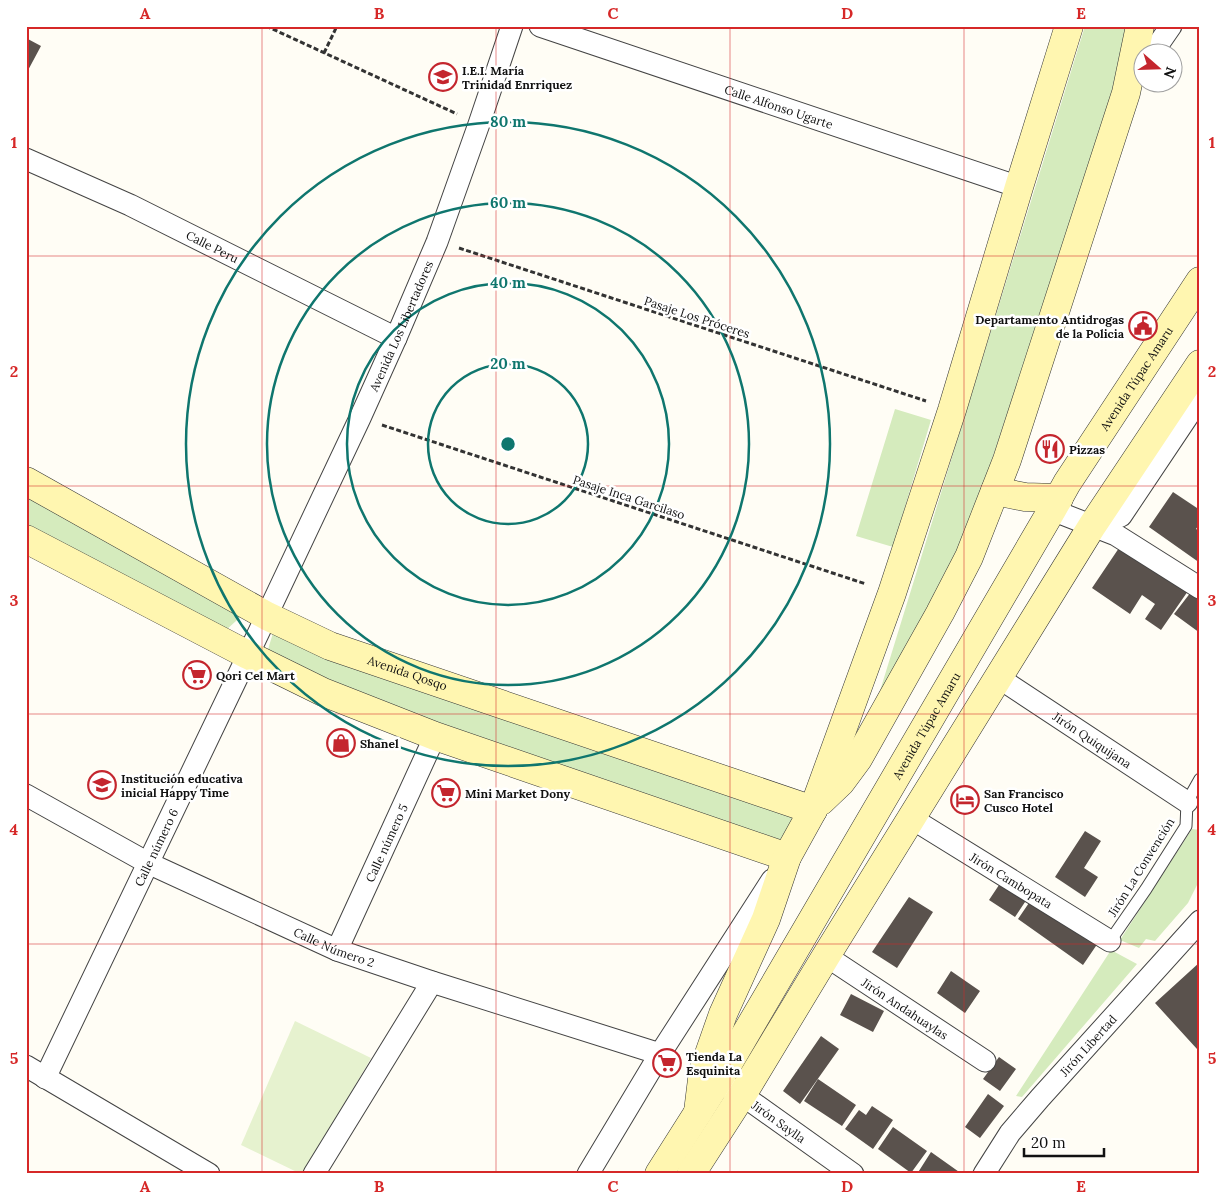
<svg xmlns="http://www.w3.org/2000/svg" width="1226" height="1200" viewBox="0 0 1226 1200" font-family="Lora,serif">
<rect width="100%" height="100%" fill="#fffdf5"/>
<!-- green -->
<path fill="#d5ebbd" d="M1085,26h41l-16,75 -148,450 -87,156z
M895,409l36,11 -38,127 -37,-11z
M26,492l221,119 -22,20 -199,-105z
M273,633l529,186 -27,25 -397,-139 -112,-49z
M1192,829l8,1v49l-12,24 -33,38 -9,-2 -7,9 -19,-8z
M1111,950l26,14 -115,133 -6,-1z"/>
<!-- pitch -->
<path fill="#e6f2cf" d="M295,1021l76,37 -67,116h-3l-60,-29z"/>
<!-- building -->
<path fill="#5a524d" d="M26,38l15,8 -15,28z
M1173,492l27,18v13l-4,6 4,2v32l-51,-36z
M1121,545l67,46 -27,39 -16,-11 10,-15 -13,-9 -12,19 -38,-26z
M1191,592l9,6v35l-26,-19z
M1085,831l16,10 -17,27 14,9 -13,20 -30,-20z
M1003,879l26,17 -14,21 -26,-17z
M909,897l24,15 -36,56 -25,-16z
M1033,897l65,46 -15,22 -65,-46z
M1200,962v84l-3,3 -42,-46z
M951,971l29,20 -15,22 -28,-20z
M851,994l33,17 -11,21 -33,-17z
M821,1036l18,13 -39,55 -17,-13z
M999,1057l17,12 -16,22 -17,-12z
M818,1079l38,26 -14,21 -38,-25z
M988,1094l16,12 -24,32 -15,-11z
M872,1106l21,14 -20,29 -28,-20 14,-19 7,5z
M893,1127l34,24 -16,22 -33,-24z
M931,1152l31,22h-45z"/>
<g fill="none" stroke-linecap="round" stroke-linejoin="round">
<defs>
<path id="lane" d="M1110,941l36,-52 40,-63 1,-24 13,-23"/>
<g id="street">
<path id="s1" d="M540,26l479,161"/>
<path d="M1153,52l18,-26"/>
<path id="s2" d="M26,159l104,46 266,133"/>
<path d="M1052,510l64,25 84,53"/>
<path d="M1092,526l29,-10 79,-118"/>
<path id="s3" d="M999,678l188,124"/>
<path id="s4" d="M26,795l122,68 189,87 95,32 228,72"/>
<path id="s5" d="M911,818l199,123"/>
<path id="s6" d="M337,950l98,-214"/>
<path id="s7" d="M826,956l159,105"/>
<path d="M26,1066l183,108"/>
<path id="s8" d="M705,1072l13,9 24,14 111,79"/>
<path id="s9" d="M45,1078l203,-423 112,-237 36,-80 41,-96 42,-118 33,-98"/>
<path d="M314,1174l118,-192"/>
<path d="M588,1174l72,-120 112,-174"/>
<path id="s10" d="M984,1174l26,-41 30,-35 160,-177"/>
</g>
<g id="secondary">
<path id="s11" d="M26,481l241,135 63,30 483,164"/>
<path d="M995,491l30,6 34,1"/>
<path d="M26,539l222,116 75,37 112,44 352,121"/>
<path d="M821,801l20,-19 17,-23 82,-146 29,-56 38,-97 119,-367 14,-67"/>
<path d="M698,1112l5,-41 20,-57 43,-95 21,-62 26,-47 79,-217 60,-183 67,-223 50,-161"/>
<path id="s12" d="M659,1174l59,-93 334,-571 15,-27 133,-202"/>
<path d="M691,1174l51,-79 84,-139 266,-430 108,-162"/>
</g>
</defs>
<!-- lane casing -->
<use href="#lane" stroke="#444" stroke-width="13"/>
<!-- street casing -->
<use href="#street" stroke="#444" stroke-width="23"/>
<!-- secondary casing -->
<use href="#secondary" stroke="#333" stroke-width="29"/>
<!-- path -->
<path stroke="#333" stroke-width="3" stroke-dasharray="5 2.5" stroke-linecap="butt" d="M266,26l191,88
M324,53l13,-27
M459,248l467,153
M382,425l484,159"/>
<!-- lane -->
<use href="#lane" stroke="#fff" stroke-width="11"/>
<!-- street -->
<use href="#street" stroke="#fff" stroke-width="21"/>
<!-- secondary -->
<use href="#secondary" stroke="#fff6b0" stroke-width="28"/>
</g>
<!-- grid -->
<path fill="none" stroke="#d62828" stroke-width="1" stroke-opacity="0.55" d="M262,26v1148M496,26v1148M730,26v1148M964,26v1148M26,256h1174M26,486h1174M26,714h1174M26,944h1174"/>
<!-- distance rings -->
<g fill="none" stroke="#0f766e" stroke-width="2.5">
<circle cx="508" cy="444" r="80"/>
<circle cx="508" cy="444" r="161"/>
<circle cx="508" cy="444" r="241"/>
<circle cx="508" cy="444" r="322"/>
</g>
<!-- icons -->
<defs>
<symbol id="school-ring" viewBox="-11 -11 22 22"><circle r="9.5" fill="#fff" stroke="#c4262e" stroke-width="1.5"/><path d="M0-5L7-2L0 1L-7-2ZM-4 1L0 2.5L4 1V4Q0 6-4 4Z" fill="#c4262e"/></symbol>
<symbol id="civic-ring" viewBox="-11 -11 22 22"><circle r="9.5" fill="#fff" stroke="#c4262e" stroke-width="1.5"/><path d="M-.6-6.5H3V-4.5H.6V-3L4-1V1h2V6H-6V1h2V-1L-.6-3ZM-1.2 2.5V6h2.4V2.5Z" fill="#c4262e"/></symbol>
<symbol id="restaurant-ring" viewBox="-11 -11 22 22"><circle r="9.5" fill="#fff" stroke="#c4262e" stroke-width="1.5"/><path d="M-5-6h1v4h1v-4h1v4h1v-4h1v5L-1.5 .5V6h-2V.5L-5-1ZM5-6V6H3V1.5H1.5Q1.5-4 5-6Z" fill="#c4262e"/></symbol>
<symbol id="supermarket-ring" viewBox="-11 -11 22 22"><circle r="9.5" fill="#fff" stroke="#c4262e" stroke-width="1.5"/><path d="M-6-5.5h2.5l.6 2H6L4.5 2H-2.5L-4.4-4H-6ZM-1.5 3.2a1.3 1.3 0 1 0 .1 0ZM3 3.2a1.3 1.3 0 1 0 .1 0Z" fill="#c4262e"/></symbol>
<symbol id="shop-ring" viewBox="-11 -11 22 22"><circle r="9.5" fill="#fff" stroke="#c4262e" stroke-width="1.5"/><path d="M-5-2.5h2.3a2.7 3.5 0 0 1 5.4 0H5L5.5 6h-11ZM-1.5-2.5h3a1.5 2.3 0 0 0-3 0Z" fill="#c4262e"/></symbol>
<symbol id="hotel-ring" viewBox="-11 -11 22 22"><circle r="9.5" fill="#fff" stroke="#c4262e" stroke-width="1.5"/><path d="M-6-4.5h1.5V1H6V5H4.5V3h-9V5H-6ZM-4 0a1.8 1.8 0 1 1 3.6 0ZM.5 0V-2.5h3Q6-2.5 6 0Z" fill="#c4262e"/></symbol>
</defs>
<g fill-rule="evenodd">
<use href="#school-ring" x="427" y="61" width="32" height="32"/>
<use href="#civic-ring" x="1127" y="310" width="32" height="32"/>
<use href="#restaurant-ring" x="1034" y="433" width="32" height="32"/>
<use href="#supermarket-ring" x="181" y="659" width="32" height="32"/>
<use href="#shop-ring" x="325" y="727" width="32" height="32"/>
<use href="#school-ring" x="86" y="769" width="32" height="32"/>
<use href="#supermarket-ring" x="430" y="777" width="32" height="32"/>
<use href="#hotel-ring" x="949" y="784" width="32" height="32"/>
<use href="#supermarket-ring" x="651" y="1047" width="32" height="32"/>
</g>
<g text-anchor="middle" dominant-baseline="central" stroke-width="5" stroke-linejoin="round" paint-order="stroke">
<!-- poi labels -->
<g font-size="12" font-weight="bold" fill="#111" stroke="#fff" text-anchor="start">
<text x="462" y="70">I.E.I. María<tspan x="462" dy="14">Trinidad Enrriquez</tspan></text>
<text x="1124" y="319" text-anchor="end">Departamento Antidrogas<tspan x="1124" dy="14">de la Policia</tspan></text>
<text x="1069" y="449">Pizzas</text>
<text x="216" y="675">Qori Cel Mart</text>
<text x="360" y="743">Shanel</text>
<text x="121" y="778">Institución educativa<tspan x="121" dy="14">inicial Happy Time</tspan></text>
<text x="465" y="793">Mini Market Dony</text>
<text x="984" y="793">San Francisco<tspan x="984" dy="14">Cusco Hotel</tspan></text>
<text x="686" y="1056">Tienda La<tspan x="686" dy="14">Esquinita</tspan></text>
</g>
<!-- street labels -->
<g font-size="12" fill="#111" stroke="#fff">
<text stroke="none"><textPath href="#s1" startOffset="252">Calle Alfonso Ugarte</textPath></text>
<text stroke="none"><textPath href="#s2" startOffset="206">Calle Peru</textPath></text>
<text transform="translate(697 317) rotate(18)">Pasaje Los Próceres</text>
<text stroke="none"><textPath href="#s9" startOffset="832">Avenida Los Libertadores</textPath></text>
<text stroke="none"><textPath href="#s12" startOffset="928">Avenida Túpac Amaru</textPath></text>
<text transform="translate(629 497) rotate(18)">Pasaje Inca Garcilaso</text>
<text stroke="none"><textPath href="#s11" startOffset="428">Avenida Qosqo</textPath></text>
<text stroke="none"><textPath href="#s12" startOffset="522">Avenida Túpac Amaru</textPath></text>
<text stroke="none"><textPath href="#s3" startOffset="112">Jirón Quiquijana</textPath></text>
<text stroke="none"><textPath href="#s6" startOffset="118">Calle número 5</textPath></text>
<text stroke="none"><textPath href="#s9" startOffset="256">Calle número 6</textPath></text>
<text transform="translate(1141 867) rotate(-58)">Jirón La Convención</text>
<text stroke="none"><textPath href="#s5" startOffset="118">Jirón Cambopata</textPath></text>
<text stroke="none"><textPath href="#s4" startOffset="344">Calle Número 2</textPath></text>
<text stroke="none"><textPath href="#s7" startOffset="95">Jirón Andahuaylas</textPath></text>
<text stroke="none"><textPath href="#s10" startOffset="166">Jirón Libertad</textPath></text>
<text stroke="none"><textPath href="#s8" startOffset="89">Jirón Saylla</textPath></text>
</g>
</g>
<circle cx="508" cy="444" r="8" fill="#0f766e" stroke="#fff" stroke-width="2.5"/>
<g font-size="15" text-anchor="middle" font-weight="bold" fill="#0f766e" stroke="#fff" stroke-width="5" stroke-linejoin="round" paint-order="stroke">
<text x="508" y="127">80 m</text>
<text x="508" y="208">60 m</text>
<text x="508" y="288">40 m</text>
<text x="508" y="369">20 m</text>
</g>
<!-- border -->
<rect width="1226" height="1200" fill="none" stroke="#ffffff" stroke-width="55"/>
<!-- north arrow -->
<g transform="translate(1158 68) rotate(110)"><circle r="24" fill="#ffffff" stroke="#a0a0a0"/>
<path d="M0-4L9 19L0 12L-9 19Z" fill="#c4262e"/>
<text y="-8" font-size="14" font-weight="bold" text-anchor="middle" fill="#111111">N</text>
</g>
<!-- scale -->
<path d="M1024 1148v8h80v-8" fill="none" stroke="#111111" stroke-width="2.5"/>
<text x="1031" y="1148" font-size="15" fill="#111111" stroke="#ffffff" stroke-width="4" paint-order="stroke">20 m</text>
<rect x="28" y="28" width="1170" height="1144" fill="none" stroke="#d62828" stroke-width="2"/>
<g font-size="16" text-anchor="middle" font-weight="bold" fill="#d62828">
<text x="145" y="19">A</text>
<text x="379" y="19">B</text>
<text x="613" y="19">C</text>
<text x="847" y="19">D</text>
<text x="1081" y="19">E</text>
<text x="14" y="148">1</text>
<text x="1212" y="148">1</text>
<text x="14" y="377">2</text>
<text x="1212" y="377">2</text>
<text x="14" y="606">3</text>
<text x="1212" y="606">3</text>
<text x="14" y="835">4</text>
<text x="1212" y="835">4</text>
<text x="14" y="1064">5</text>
<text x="1212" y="1064">5</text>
<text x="145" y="1192">A</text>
<text x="379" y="1192">B</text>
<text x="613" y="1192">C</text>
<text x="847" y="1192">D</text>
<text x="1081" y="1192">E</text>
</g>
</svg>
